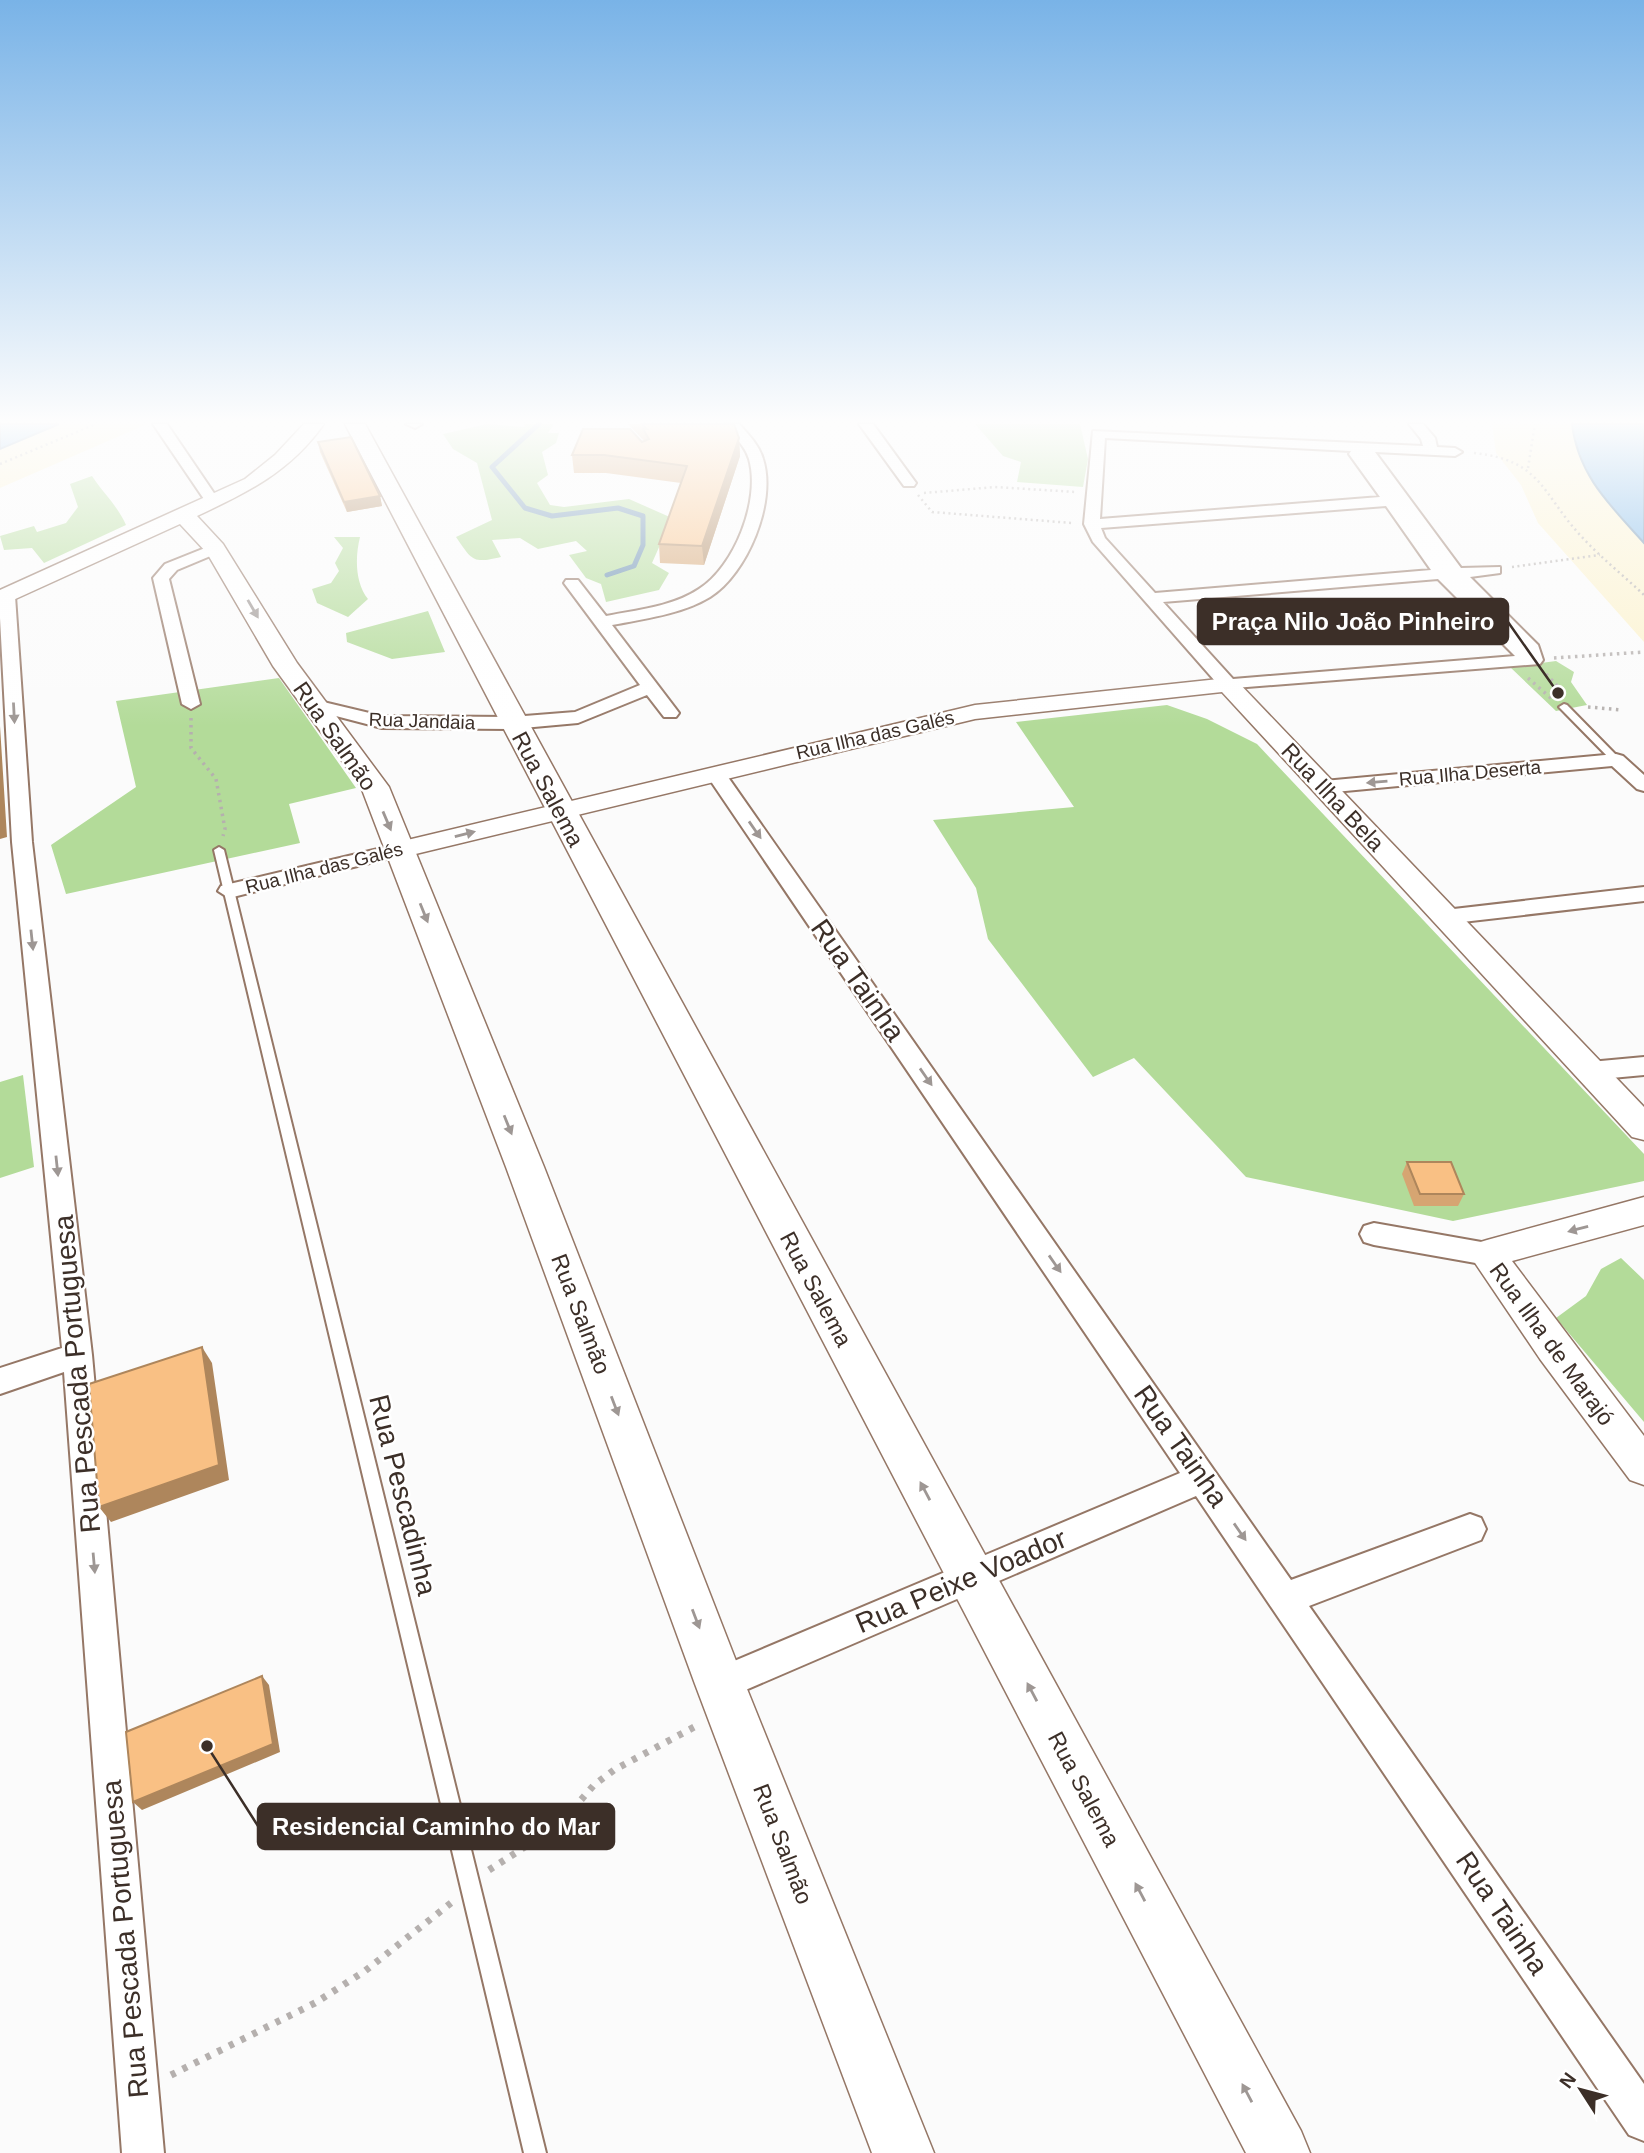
<svg xmlns="http://www.w3.org/2000/svg" width="1644" height="2153" viewBox="0 0 1644 2153" font-family="Helvetica,sans-serif">
<rect width="100%" height="100%" fill="#fbfbfb"/>
<!-- green -->
<path fill="#b3db99" d="M487,424l38,3 -1,-3h30l-6,9h11l-3,10 -14,9 6,23 -11,8 13,22 14,2 65,-8 43,19 -20,45 17,10 -10,17 -53,12 -5,-18 -15,-6 -17,-23 18,-4 -11,-10 -38,8 -18,-11 -28,2 9,17c-29,7 -29,3 -45,-20l36,-17 -15,-57 -24,-14 -10,-15z
M975,424h105l8,35 -5,28 -66,-5 4,-20 -18,-6z
M92,476c12,18 25,29 34,49l-82,38 -12,-15 -28,2 -4,-14 34,-10 3,6 29,-9 12,-16 -8,-23z
M334,537h26c-5,20 -5,46 8,62l-20,18 -31,-14 -5,-14 19,-6 8,-12 -4,-8 8,-15z
M428,611l17,41 -53,7 -45,-17 -1,-9z
M1556,661l18,11 -3,10 16,23 -31,6 -46,-44z
M279,678l77,110 -67,16 11,39 -234,51 -15,-49 85,-58 -20,-86z
M1167,705l40,14 50,25 387,410v27l-191,40 -207,-44 -112,-119 -41,19 -105,-138 -12,-51 -43,-68 141,-13 -58,-85z
M23,1075l11,92 -34,11v-96z
M1621,1258l23,22v142l-88,-104 30,-22 15,-27z"/>
<!-- sand -->
<path fill="#fcf2cc" d="M59,424h88l-147,64v-39z
M1492,424h80c5,47 41,86 72,119v99l-106,-119 -17,-38 -25,-32z"/>
<!-- water -->
<path fill="#72b1e6" stroke="#628aad" stroke-width="2" d="M0,424h59l-59,25z
M1572,424h72v119c-33,-37 -66,-67 -72,-119z"/>
<g fill="none" stroke-linecap="round" stroke-linejoin="round">
<!-- stream -->
<path stroke="#628aad" stroke-width="5" d="M539,424l-47,43 33,41 27,8 66,-8 25,8v29l-9,21 -27,9"/>
<defs>
<path id="service" d="M1564,704l3,1 52,53v4h-6l-52,-53 -2,-2z
M219,847l5,3 322,1303h-22l-310,-1303z"/>
<path id="minor" d="M153,424h14l53,78 -2,3h-10z
M406,424h16l-7,4z
M724,424h15c9,10 20,21 24,35 14,43 -16,115 -53,138 -28,17 -66,22 -98,28l64,84 3,4 -3,4h-12l-17,-22 -69,28 -66,6 -130,-1 -73,-19 -3,-4 9,-5 67,16 130,1 63,-5 65,-27 -76,-102 2,-3h12l28,36c30,-6 66,-9 93,-27 35,-22 62,-89 50,-130 -4,-14 -16,-23 -25,-35z
M859,424h14l43,59 -2,3h-10z
M1409,424h14l12,14 2,9 18,1 7,4 -7,4 -80,-4 86,116 39,-1v6l-30,4 68,68 5,15 -3,4 -318,25 -129,-147 -9,-18 9,-93 330,15 -2,-7zM1105,438l246,13 -2,3 31,43 -280,22zM1386,506l45,64 -276,23 -50,-55 -4,-10zM1438,579l77,77 -282,23 -70,-77z
M215,544l5,2v6l-43,18 -8,9 31,125 -9,5 -9,-5 -29,-126 12,-14z
M7,591l8,5 17,246 60,513 72,798h-42l-58,-781 -64,22v-26l62,-20 -50,-506 -12,-224v-24z
M1616,754l7,2 21,19v16l-7,-2 -25,-23 -288,27 -10,-6 10,-6z
M716,768l7,2 568,810 179,-66 11,4 5,11 -5,11 -172,66 335,478v57l-15,-6 -433,-639 -476,205 -12,-5 -5,-12 5,-12 472,-199 -474,-699z
M399,844l10,6 -3,4 -177,44 -11,-7 3,-5z
M1644,887v14l-199,23 -11,-7 11,-7z
M1644,1057v18l-54,5 -9,-3 -3,-6 3,-6 9,-3z
M1374,1223l113,20 10,3 4,8 -4,8 -10,3 -113,-20 -10,-3 -4,-8 4,-8z"/>
<path id="tertiary" d="M1228,678l8,2 408,427v33l-12,-3 -410,-445 -247,27 -576,139 -9,-2 -4,-6 4,-6 9,-2 576,-137z
M1644,1197v28l-132,36 132,175v49l-14,-5 -90,-121 -71,-105 5,-10 13,-4z"/>
<path id="secondary" d="M304,424h20c-34,48 -76,68 -127,92l26,28 74,119 92,124 155,380 201,517 189,469h-62l-177,-469 -189,-517 -145,-380 -88,-121 -66,-113 -27,-29 -180,82v-16l245,-111 30,-24z
M345,424h20l936,1707 9,22h-64z"/>
</defs>
<!-- service casing -->
<use href="#service" stroke="#957766" stroke-width="4"/>
<!-- minor casing -->
<use href="#minor" stroke="#957766" stroke-width="4"/>
<!-- tertiary casing -->
<use href="#tertiary" stroke="#957766" stroke-width="3"/>
<!-- secondary casing -->
<use href="#secondary" stroke="#957766" stroke-width="3"/>
<!-- path-far2 -->
<path stroke="#b5b0ae" stroke-width="2.5" stroke-dasharray="2 3.5" stroke-linecap="butt" d="M1474,453c67,7 67,39 106,82 20,22 43,40 64,60
M0,464l96,-40
M1528,468l7,-44
M924,493l71,-6 81,5
M918,495l14,17 140,11
M1512,567l88,-12"/>
<!-- path-far1 -->
<path stroke="#b5b0ae" stroke-width="3.5" stroke-dasharray="2.5 4.5" stroke-linecap="butt" d="M1554,658l90,-6
M1546,674l18,19
M1528,678l25,22
M1588,707l34,3
M191,718v30l25,31 9,50 -2,7"/>
<!-- path -->
<path stroke="#b5b0ae" stroke-width="7" stroke-dasharray="5 8" stroke-linecap="butt" d="M489,1870l70,-45 35,-40 20,-15 84,-45
M171,2075l144,-72 50,-32 86,-68"/>
<!-- service -->
<use href="#service" fill="#fff" fill-rule="evenodd"/>
<!-- minor -->
<use href="#minor" fill="#fff" fill-rule="evenodd"/>
<!-- tertiary -->
<use href="#tertiary" fill="#fff" fill-rule="evenodd"/>
<!-- secondary -->
<use href="#secondary" fill="#fff" fill-rule="evenodd"/>
</g>
<!-- wall -->
<path fill="#d6a572" d="M628,424h106l5,14 1,18 -36,109 -44,-2 -1,-19 22,-61 -75,-10h-32l-2,-18 72,-14z
M318,442l62,54 2,10 -35,6 -27,-60z
M1407,1162l57,32 -6,12h-44l-12,-32z"/>
<!-- shaded-wall -->
<path fill="#ae865c" d="M739,438l1,18 -36,109 -2,-19z
M380,496l2,10 -35,6 -3,-10z
M0,726l7,111 -7,2z
M202,1347l10,16 17,117 -118,42 -12,-15z
M262,1676l7,9 11,67 -138,58 -9,-8z"/>
<!-- building -->
<path fill="#f9c084" stroke="#ae865c" stroke-width="2" d="M642,424h92l5,14 -37,108 -43,-2 28,-78 -83,-11h-32l11,-26h47l12,13 7,-3 -6,-10h4z
M351,437l29,59 -36,6 -26,-60z
M1407,1162h44l13,32h-44z
M202,1347l17,118 -120,42 -10,-123z
M262,1676l11,68 -140,58 -7,-70z"/>
<!-- one-way arrows -->
<defs><path id="oneway-solid" d="M-6-.8H1V-3.2L6.5 0L1 3.2V.8H-6Z" transform="scale(1.75)"/></defs>
<g fill="#9e9794">
<use href="#oneway-solid" transform="translate(253 609) rotate(60)"/>
<use href="#oneway-solid" transform="translate(14 713) rotate(87)"/>
<use href="#oneway-solid" transform="translate(1377 782) rotate(175)"/>
<use href="#oneway-solid" transform="translate(387 821) rotate(67)"/>
<use href="#oneway-solid" transform="translate(755 830) rotate(55)"/>
<use href="#oneway-solid" transform="translate(465 834) rotate(-14)"/>
<use href="#oneway-solid" transform="translate(424 913) rotate(68)"/>
<use href="#oneway-solid" transform="translate(32 940) rotate(84)"/>
<use href="#oneway-solid" transform="translate(926 1077) rotate(55)"/>
<use href="#oneway-solid" transform="translate(508 1125) rotate(68)"/>
<use href="#oneway-solid" transform="translate(57 1166) rotate(84)"/>
<use href="#oneway-solid" transform="translate(1578 1229) rotate(165)"/>
<use href="#oneway-solid" transform="translate(1055 1264) rotate(55)"/>
<use href="#oneway-solid" transform="translate(615 1406) rotate(69)"/>
<use href="#oneway-solid" transform="translate(925 1491) rotate(-118)"/>
<use href="#oneway-solid" transform="translate(1240 1532) rotate(55)"/>
<use href="#oneway-solid" transform="translate(94 1563) rotate(85)"/>
<use href="#oneway-solid" transform="translate(696 1619) rotate(69)"/>
<use href="#oneway-solid" transform="translate(1032 1692) rotate(-118)"/>
<use href="#oneway-solid" transform="translate(1140 1892) rotate(-118)"/>
<use href="#oneway-solid" transform="translate(1247 2093) rotate(-118)"/>
</g>
<!-- sky -->
<linearGradient id="sky" x2="0" y2="1"><stop stop-color="#79b3e7"/><stop offset="0.58" stop-color="#fdfdfd"/><stop offset="1" stop-color="#fdfdfd" stop-opacity="0"/></linearGradient>
<rect width="1644" height="726" fill="url(#sky)"/>
<g text-anchor="middle" dominant-baseline="central" stroke-width="5" stroke-linejoin="round" paint-order="stroke">
<!-- far-street labels -->
<g font-size="19" fill="#3c2f28" stroke="#fff">
<text transform="translate(422 721) rotate(2)">Rua Jandaia</text>
<text transform="translate(875 735) rotate(-13)">Rua Ilha das Galés</text>
<text transform="translate(1470 773) rotate(-5)">Rua Ilha Deserta</text>
<text transform="translate(324 868) rotate(-14)">Rua Ilha das Galés</text>
</g>
<!-- street labels -->
<g font-size="23" fill="#3c2f28" stroke="#fff">
<text transform="translate(335 736) rotate(55)">Rua Salmão</text>
<text transform="translate(548 789) rotate(62)">Rua Salema</text>
<text transform="translate(1333 797) rotate(47)">Rua Ilha Bela</text>
<text transform="translate(816 1289) rotate(62)">Rua Salema</text>
<text transform="translate(581 1314) rotate(69)">Rua Salmão</text>
<text transform="translate(1552 1344) rotate(54)">Rua Ilha de Marajó</text>
<text transform="translate(1084 1789) rotate(62)">Rua Salema</text>
<text transform="translate(783 1844) rotate(69)">Rua Salmão</text>
</g>
<!-- near-street labels -->
<g font-size="28" fill="#3c2f28" stroke="#fff">
<text transform="translate(858 980) rotate(55)">Rua Tainha</text>
<text transform="translate(77 1374) rotate(-95)">Rua Pescada Portuguesa</text>
<text transform="translate(1181 1446) rotate(55)">Rua Tainha</text>
<text transform="translate(403 1495) rotate(76)">Rua Pescadinha</text>
<text transform="translate(961 1581) rotate(-23)">Rua Peixe Voador</text>
<text transform="translate(1502 1913) rotate(56)">Rua Tainha</text>
<text transform="translate(125 1939) rotate(-95)">Rua Pescada Portuguesa</text>
</g>
</g>
<!-- callouts -->
<path fill="none" stroke="#3c2f28" stroke-width="2.5" d="M1558 693L1508 622M207 1746L258 1826"/>
<g fill="#3c2f28" stroke="#fff" stroke-width="2.5">
<circle cx="1558" cy="693" r="7"/>
<circle cx="207" cy="1746" r="7"/>
</g>
<g fill="#3c2f28" stroke="#3c2f28" stroke-width="2.5">
<rect x="1198" y="599" width="310" height="45" rx="7"/>
<rect x="258" y="1804" width="356" height="45" rx="7"/>
</g>
<g font-size="24" text-anchor="middle" font-weight="bold" fill="#fff">
<text x="1353" y="630">Praça Nilo João Pinheiro</text>
<text x="436" y="1835">Residencial Caminho do Mar</text>
</g>
<!-- north arrow -->
<g transform="translate(1581 2090) rotate(306)" stroke="#ffffff" stroke-width="5" paint-order="stroke">
<path d="M0-5L12 26L0 18L-12 26Z" fill="#3c2f28"/>
<text y="-10" font-size="19" font-weight="bold" text-anchor="middle" fill="#3c2f28">N</text>
</g>
</svg>
